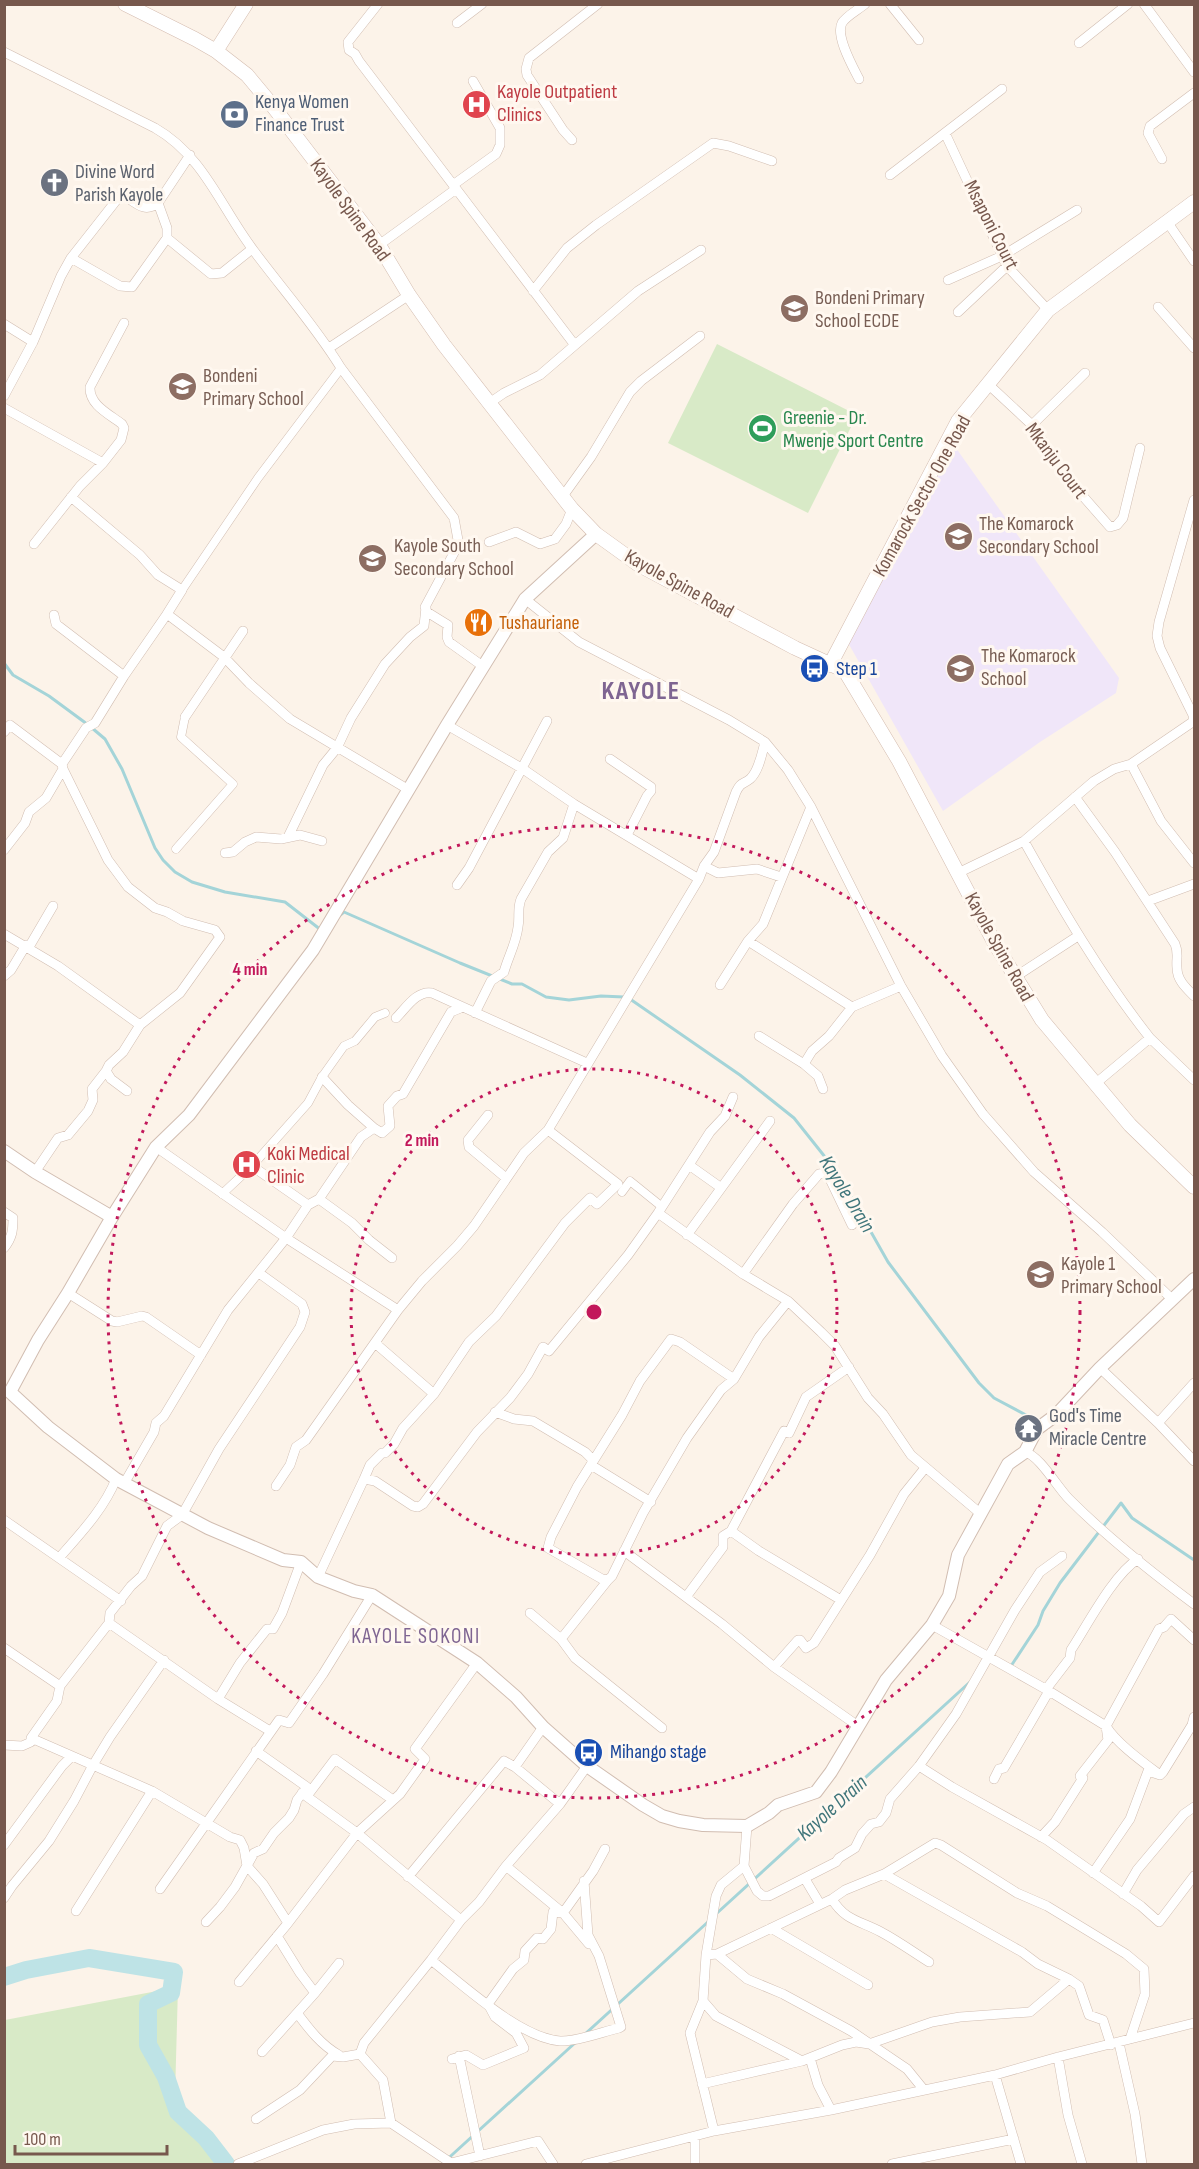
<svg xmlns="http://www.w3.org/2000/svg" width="1199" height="2169" viewBox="0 0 1199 2169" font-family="'Sofia Sans Condensed',sans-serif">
<rect width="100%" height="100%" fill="#fcf3e9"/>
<!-- education -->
<path fill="#f0e6f9" d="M951,441l168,237 -3,15 -76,49 -97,69 -101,-179z"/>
<!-- grass -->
<path fill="#d8eac7" d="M717,344l140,71 -49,98 -140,-70z
M178,1987l-3,109 50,68h-220v-144z"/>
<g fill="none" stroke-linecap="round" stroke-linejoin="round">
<!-- stream -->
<path stroke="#a4d4d8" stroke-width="3" d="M4,663l9,12 36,21 38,28
M92,728l13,11 17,30 33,79 8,12 12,12 17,10 33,10 60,10 36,28
M339,916l5,-4 116,51 52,21h10l24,13 23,3 32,-4 23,1
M630,999l110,76 54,43 43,54 51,90 91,121 15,15 32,17 8,9
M1011,1666l27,-41 5,-14 17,-28 61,-80 11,15 62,42
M716,1914l254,-232
M585,2034l124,-113
M442,2164l134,-122"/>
<!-- river -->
<path stroke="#bee3e6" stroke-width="18" d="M4,1977l22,-7 63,-12 85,14 -3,21 -23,11v41l18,32 12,35 28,26 20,26"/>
<defs>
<path id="pedestrian" d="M182,590l76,-112 83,-110
M176,849l57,-65 -52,-47 4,-20
M622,1192l8,-11 31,25
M222,1194l30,-28 56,-63 14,-26 22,-31 11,-5 20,-24 10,-4"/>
<path id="minor" d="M378,4l-30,38 1,8 6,4 4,7 215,283
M890,4l29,36
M1144,4l50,68
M457,23l25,-19
M1079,43l49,-39
M4,52l151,76c49,28 66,80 99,123 29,39 62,76 87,117l113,150 4,22 -2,9 -31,58 2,5 21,13 -1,12 2,5 35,25
M859,79c-6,-12 -24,-43 -17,-56 4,-7 16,-13 23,-19
M945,133l62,133 41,44
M572,140l-9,-10 -36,-55 -1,-6 3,-11 69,-54
M1162,159l-14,-26 2,-7 44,-33
M890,175l112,-86
M453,185l43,-31 4,-9v-17l-27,-47
M158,203l9,25v10l44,36 11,-1 30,-24
M1168,223l26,38
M379,245l77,-56
M71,258l49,28 12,1 35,-49
M948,280l54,-24 75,-46
M533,291l34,-43 29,-23 117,-82 16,3 43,15
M1158,307l36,41
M958,312l49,-46
M4,324l29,18
M329,348l80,-53
M989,385l43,40 35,53 43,49 7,-2 6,-7 17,-70
M4,396l29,-54 28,-66 10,-18 48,-61 6,-1c12,8 20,17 33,7l32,-48
M488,404l16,-11 36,-18 98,-84 63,-41
M4,408l99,55
M1032,425l53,-52
M563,496l28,-39 39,-65 11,-11 59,-45
M71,497l69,58 18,20 24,15 -15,24 57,43 25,26 41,36 119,71
M1194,500l-35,122 -2,14 3,12 33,67 1,7
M489,542l27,-10 24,12 15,-5 11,-15 6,-15
M34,544l46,-58 23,-23 18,-23 3,-12 -2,-4c-13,-10 -33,-19 -32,-37l34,-64
M525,599l54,43 150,78 36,22 23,28 23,37 90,179 41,70 41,58 51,58 68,60 70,67
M54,615l2,9 68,52
M185,717l58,-86
M447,725l76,44 51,35 125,75
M4,732l6,-7 52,39
M610,759l41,28v4l-4,5 -20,39
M1131,764l30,57 33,42
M63,769l45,91 20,27 27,21 12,4 16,9 32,9 5,7 -40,56 -40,32
M1075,797l40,55 60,92c4,9 1,14 2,24 0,12 9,20 17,28
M288,837l35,-72 14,-17 14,-30 34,-54 25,-27 14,-11 2,-19
M1024,841c38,68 77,135 126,197
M4,850l21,-27 4,-11 17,-14 17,-29 -1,-5 24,-36 9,-5 29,-47 43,-62
M225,853l8,-1 12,-10 11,-5 25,2 19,-4 22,6
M704,866l14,7 39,-4 24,8
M958,873l66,-32 70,-60 20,-12 17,-5 63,-43
M457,885l12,-17 78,-147
M1148,901l46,-17
M4,934l54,32 82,59 -17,27 -14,13 -3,6 5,8 16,12
M748,941l15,-17 48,-117
M29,947l24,-41
M4,976l7,-6 15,-25
M1015,977l63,-41
M720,985l28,-44 104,66 49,-21
M475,1013l16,-32 13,-9c4,-15 12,-28 14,-45 2,-10 -1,-18 3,-28l27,-47 15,-14 11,-34
M396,1018c10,-10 21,-28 36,-25l155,70
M759,1036l45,28
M322,1077l26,28 26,23
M1095,1084l55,-46 44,42
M823,1089l-5,-13 -14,-12 8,-13 17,-15 23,-29
M488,1115l-20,25 1,7 37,31
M156,1147l130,91 112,72
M689,1165l31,22
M252,1166l56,39
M35,1172l23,-34 10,-3 20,-24 5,-11 -1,-11 14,-18
M319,1199l33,24 17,17 23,18
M4,1212l9,6c0,13 -1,20 -9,30
M658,1213l85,61 45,27 33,31 14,14 33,52 15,16 28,41 70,59
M687,1235l83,-114
M743,1274l50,-70 26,-30 6,-1 4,4 23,48
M68,1293l44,28 5,1 25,-6 4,1 55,38
M375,1343l59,51
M1100,1368l58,55 36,38
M734,1379l-54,-37 -9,-3 -31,42 -18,34 -45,72 -26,50 -3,11 54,31 6,1 4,-4 31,-63 44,-75 34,-48 13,-11 25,-42 29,-36
M495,1412l19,7 19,2 52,31 8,8
M1158,1423l36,-40
M1025,1452c15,4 32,35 44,47 39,39 82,73 125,105
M591,1465l60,37
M364,1479l6,-14 12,-12h3l9,-9 9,-16 31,-34 35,-52 27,-26 69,-93 25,-25 7,6 21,-20 -70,-54
M125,1482l29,-50 2,-9 8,-7 64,-106 58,-72 22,-33 11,-6 42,-62 13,-9 8,5 8,-7 -2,-20 9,-10 6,-2 48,-82 12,-5
M276,1486l14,-21 6,-18 10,-7 92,-130 24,-29 35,-35 17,-20 50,-73 24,-23 151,-251 5,-13 10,-14 22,-60c5,-10 6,-7 14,-13 9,-8 12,-26 15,-37
M4,1520l117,81
M731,1531l28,20 82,49
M624,1551l98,73 52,43 84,59
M59,1558c21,-24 45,-49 57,-79
M318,1577l46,-98 11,2 38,25 5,1 5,-3 54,-72 33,-34 18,-24 15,-27 6,4 79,-96 30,-42 52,-81 15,-16 8,-19
M686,1597l37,-50v-11l8,-5 53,-100 5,2 17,-36 43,-30
M530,1613l31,26 14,19 87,70
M109,1623l109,76 52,32
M932,1625l117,66 57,35c10,17 38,37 54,49
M561,1639l47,-59
M4,1648l56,38
M774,1667l24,-27h2l6,8 8,-5 56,-88 34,-61 21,-26
M218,1699l22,-36 27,-34h6l9,-16 19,-51
M31,1738l121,53 78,46 10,3 4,8 3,18 16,18 25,39
M4,1745l18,1 9,-4v-4l26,-37 3,-15 49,-63 1,-10 21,-27 11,-10 25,-50 15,-11 37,-66 81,-122 5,-15 -3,-8 -43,-31
M919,1766l33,21 95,53 94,66 18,16 35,-46
M515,1767l45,37
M994,1779l5,-10 5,-1 45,-77 -2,-3 23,-30 1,-8c17,-26 42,-75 67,-91
M302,1793l55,40 104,87
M307,1796l28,-37 58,41
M747,1826l-3,40 13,25 6,5h6l67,-34 3,-4 16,-10 7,-14 9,-10 8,-2 7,-9 4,-14 29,-33 37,-52 59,-104 25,-38 22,-16
M1041,1837l14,-15 28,-44 -3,-2 28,-36 -2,-14 53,-97 5,-2 7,-8 23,21
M4,1845l58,-79 10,-10
M506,1866l57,47 26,31
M1093,1873l37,-54 18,-48 12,4 3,-3 29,-47 2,-8
M884,1874l138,78 16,12 31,15 10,7 10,29 14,5 8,25
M408,1877l96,-116 11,6 28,-40
M805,1879l15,25
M160,1889l119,-169 10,3 34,-49 49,-79
M1123,1894l14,-24 47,-56 10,-7
M4,1898l8,-12 37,-45 25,-40 19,-36 17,-28 54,-77
M832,1899c13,22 29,22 49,33 17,9 32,20 48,30
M76,1911l76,-120
M206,1922l14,-15 15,-20 19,-34 9,-4 11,-16 15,-15 5,-8 3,-10 10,-13 -51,-36
M771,1928l97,57
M277,1936l23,37 15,20
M717,1954l30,25 36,15 68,37 56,38 17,21
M706,1955l11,-1 115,-55 13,-9 39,-16 51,-31 6,2 76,48 30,13 79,48 18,15 1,25 -15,45
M431,1960c32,25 89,78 129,81 16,1 42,-9 59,-13l2,-1 -22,-71 -11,-21 -4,-54
M239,1982l49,-59 69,-90 43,-39 25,-35 -10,-10 62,-86
M703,2001l13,15 86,45
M297,2013c12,16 24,32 42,42
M1119,2043l16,71 7,50
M262,2052l53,-59 24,-30
M360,2054l4,-11 67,-83 30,-40 18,-18 27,-36 54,-62 27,-38
M360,2054l23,26 8,43
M459,2056l21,100
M1058,2057l10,58 14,49
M810,2058l8,27 13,25
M452,2059l14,-4 17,10 41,-17 -8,-15 -21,-16 -7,-13 25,-35 11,-9 1,-9 12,-13 6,1 8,-10 2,-17 10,1 30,-42 12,-22
M995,2075l26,89
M702,2084l100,-23 40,-16 14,-3 13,2 63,-22 28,-5 70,-5 39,-33
M256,2119l44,-29 32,-34 11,1 17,-3
M714,2131l-24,-98 13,-32 3,-46 10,-59 5,-11 23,-19
M238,2164l85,-34 31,-6 37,-1 60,40 87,-22 15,23
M586,2164l128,-33 117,-21 164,-35 63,-18 136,-34
M695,2164v-27
M892,2164l122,-25"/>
<path id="tertiary" d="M596,534l-71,65 -78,126 -134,225 -124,165 -33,32 -44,70 -44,76 -30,47 -28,52 38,35 68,52 92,49 75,32 18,2 17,15 36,14 18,4 105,68 39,34 27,30 44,39 56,39 19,11 17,5 24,4 44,1 22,-13 9,-8 38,-13 15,-20 55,-92 46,-55 17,-29 9,-41 50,-91 17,-12 12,-23 19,-14 44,-47 94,-89
M4,1151l31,21 77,45"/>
<path id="secondary" d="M125,4l70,35 21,12 31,24 25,30 107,140 30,50 35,50 128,164 24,25 43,31 156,83 50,23 54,90 95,181 48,78 88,105 64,62
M216,51l30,-47
M830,665l128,-244 90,-111 146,-108"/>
</defs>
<!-- pedestrian casing -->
<use href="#pedestrian" stroke="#d1bdb1" stroke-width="9"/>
<!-- minor casing -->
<use href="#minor" stroke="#d1bdb1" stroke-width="10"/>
<!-- tertiary casing -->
<use href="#tertiary" stroke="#d1bdb1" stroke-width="14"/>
<!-- secondary casing -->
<use href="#secondary" stroke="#d4bcaf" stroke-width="15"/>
<!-- pedestrian -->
<use href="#pedestrian" stroke="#fff" stroke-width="8"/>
<!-- minor -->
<use href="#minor" stroke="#fff" stroke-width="9"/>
<!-- tertiary -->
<use href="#tertiary" stroke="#fff" stroke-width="12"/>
<!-- secondary -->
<use href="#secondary" stroke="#fff" stroke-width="14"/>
</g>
<!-- distance rings -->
<g fill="none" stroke="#c2185b" stroke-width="3" stroke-dasharray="3 6">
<circle cx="594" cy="1312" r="243"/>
<circle cx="594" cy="1312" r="486"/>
</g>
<!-- icons -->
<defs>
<symbol id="hospital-disc" viewBox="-11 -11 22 22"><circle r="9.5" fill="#e0444e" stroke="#fff8f0"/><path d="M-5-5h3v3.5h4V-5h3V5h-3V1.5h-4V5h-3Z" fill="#fff"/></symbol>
<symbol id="bank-disc" viewBox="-11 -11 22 22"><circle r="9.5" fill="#5c6f8a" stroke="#fff8f0"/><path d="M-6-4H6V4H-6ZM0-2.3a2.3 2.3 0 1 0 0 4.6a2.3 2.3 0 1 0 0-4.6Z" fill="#fff"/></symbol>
<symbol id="church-disc" viewBox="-11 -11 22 22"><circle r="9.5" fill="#6b7280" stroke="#fff8f0"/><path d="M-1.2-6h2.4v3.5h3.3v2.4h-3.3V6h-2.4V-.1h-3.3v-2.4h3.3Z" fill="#fff"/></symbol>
<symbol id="school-disc" viewBox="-11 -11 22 22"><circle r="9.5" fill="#8d6e63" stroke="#fff8f0"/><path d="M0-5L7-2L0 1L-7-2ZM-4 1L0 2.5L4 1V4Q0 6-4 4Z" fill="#fff"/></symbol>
<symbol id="stadium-disc" viewBox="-11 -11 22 22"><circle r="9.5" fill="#2e9e5b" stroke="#fff8f0"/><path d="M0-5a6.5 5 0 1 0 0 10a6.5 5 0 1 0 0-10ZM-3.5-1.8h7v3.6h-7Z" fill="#fff"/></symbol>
<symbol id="restaurant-disc" viewBox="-11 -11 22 22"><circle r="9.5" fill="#e8710a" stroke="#fff8f0"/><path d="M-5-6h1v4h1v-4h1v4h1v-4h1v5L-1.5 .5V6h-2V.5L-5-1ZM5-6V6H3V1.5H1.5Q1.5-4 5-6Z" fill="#fff"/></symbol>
<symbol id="bus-disc" viewBox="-11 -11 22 22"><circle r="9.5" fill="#1a4fb4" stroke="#fff8f0"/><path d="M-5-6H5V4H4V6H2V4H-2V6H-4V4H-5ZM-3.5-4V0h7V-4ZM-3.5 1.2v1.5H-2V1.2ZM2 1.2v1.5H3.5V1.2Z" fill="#fff"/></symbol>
<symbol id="temple-disc" viewBox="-11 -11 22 22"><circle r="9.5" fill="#6b7280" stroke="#fff8f0"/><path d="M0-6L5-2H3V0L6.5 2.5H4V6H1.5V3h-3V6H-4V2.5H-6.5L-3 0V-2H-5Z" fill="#fff"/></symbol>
</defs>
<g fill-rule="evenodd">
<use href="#hospital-disc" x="460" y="88" width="33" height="33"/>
<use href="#bank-disc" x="218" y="98" width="33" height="33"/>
<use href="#church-disc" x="38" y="166" width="33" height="33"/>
<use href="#school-disc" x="778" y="292" width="33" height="33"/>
<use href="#school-disc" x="166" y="370" width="33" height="33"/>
<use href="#stadium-disc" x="746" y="412" width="33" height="33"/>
<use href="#school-disc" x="942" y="520" width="33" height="33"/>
<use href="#school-disc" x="356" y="542" width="33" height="33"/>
<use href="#restaurant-disc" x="462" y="606" width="33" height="33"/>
<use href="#school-disc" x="944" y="652" width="33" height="33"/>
<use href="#bus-disc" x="798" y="652" width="33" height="33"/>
<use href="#hospital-disc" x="230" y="1148" width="33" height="33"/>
<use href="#school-disc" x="1024" y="1258" width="33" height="33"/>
<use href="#temple-disc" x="1012" y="1412" width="33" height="33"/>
<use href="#bus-disc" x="572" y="1736" width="33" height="33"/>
</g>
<g text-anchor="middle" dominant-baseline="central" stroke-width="6" stroke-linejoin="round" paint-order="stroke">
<!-- health labels -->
<g font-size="20" fill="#be3a42" stroke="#fff8f0" text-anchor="start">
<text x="497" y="92">Kayole Outpatient<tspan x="497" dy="23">Clinics</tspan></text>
<text x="267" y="1154">Koki Medical<tspan x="267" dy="23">Clinic</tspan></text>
</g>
<!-- service labels -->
<g font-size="20" fill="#4e5e75" stroke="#fff8f0" text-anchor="start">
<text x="255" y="102">Kenya Women<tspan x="255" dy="23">Finance Trust</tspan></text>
</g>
<!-- worship labels -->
<g font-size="20" fill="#5b616d" stroke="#fff8f0" text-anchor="start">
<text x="75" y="172">Divine Word<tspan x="75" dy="23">Parish Kayole</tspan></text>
<text x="1049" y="1416">God's Time<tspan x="1049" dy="23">Miracle Centre</tspan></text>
</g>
<!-- street labels -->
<g font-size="20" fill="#77584d" stroke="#fff8f0">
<text transform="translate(350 210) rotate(54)">Kayole Spine Road</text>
<text transform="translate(991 225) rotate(63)">Msaponi Court</text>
<text transform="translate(1056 461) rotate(53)">Mkanju Court</text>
<text transform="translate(922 496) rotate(-61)">Komarock Sector One Road</text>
<text transform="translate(679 584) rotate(29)">Kayole Spine Road</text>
<text transform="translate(999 947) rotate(61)">Kayole Spine Road</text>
</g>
<!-- education labels -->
<g font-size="20" fill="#785e54" stroke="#fff8f0" text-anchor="start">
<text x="815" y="298">Bondeni Primary<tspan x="815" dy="23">School ECDE</tspan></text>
<text x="203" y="376">Bondeni<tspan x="203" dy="23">Primary School</tspan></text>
<text x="979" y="524">The Komarock<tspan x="979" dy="23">Secondary School</tspan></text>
<text x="394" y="546">Kayole South<tspan x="394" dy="23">Secondary School</tspan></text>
<text x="981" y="656">The Komarock<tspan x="981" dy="23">School</tspan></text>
<text x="1061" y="1264">Kayole 1<tspan x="1061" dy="23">Primary School</tspan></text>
</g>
<!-- leisure labels -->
<g font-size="20" fill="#27864d" stroke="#fff8f0" text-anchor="start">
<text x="783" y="418">Greenie - Dr.<tspan x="783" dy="23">Mwenje Sport Centre</tspan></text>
</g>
<!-- food labels -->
<g font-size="20" fill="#c56008" stroke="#fff8f0" text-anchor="start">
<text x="499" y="623">Tushauriane</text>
</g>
<!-- transit labels -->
<g font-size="20" fill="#164399" stroke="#fff8f0" text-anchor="start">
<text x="836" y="669">Step 1</text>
<text x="610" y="1752">Mihango stage</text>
</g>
<!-- water labels -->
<g font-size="21" font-style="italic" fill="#40767b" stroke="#fff8f0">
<text transform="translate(847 1194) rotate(58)">Kayole Drain</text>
<text transform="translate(832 1808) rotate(-42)">Kayole Drain</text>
</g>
<!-- neighbourhood labels -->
<g font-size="21" letter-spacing="1.5" fill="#7f6592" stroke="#fff8f0">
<text x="416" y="1636">KAYOLE SOKONI</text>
</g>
<!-- district labels -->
<g font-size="26" font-weight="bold" letter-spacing="1.5" fill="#7f6592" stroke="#fff8f0">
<text x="641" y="691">KAYOLE</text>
</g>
</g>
<circle cx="594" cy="1312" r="9" fill="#c2185b" stroke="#fff8f0" stroke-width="3"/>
<g font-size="18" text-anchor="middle" font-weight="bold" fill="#c2185b" stroke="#fff8f0" stroke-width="6" stroke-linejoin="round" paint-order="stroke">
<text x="250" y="975">4 min</text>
<text x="422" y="1146">2 min</text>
</g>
<!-- border -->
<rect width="1199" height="2169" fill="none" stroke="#77584d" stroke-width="12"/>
<!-- scale -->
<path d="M15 2145v9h152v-9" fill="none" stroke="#77584d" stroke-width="3"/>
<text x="24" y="2145" font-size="18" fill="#77584d" stroke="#fff8f0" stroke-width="4.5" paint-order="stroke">100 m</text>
</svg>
